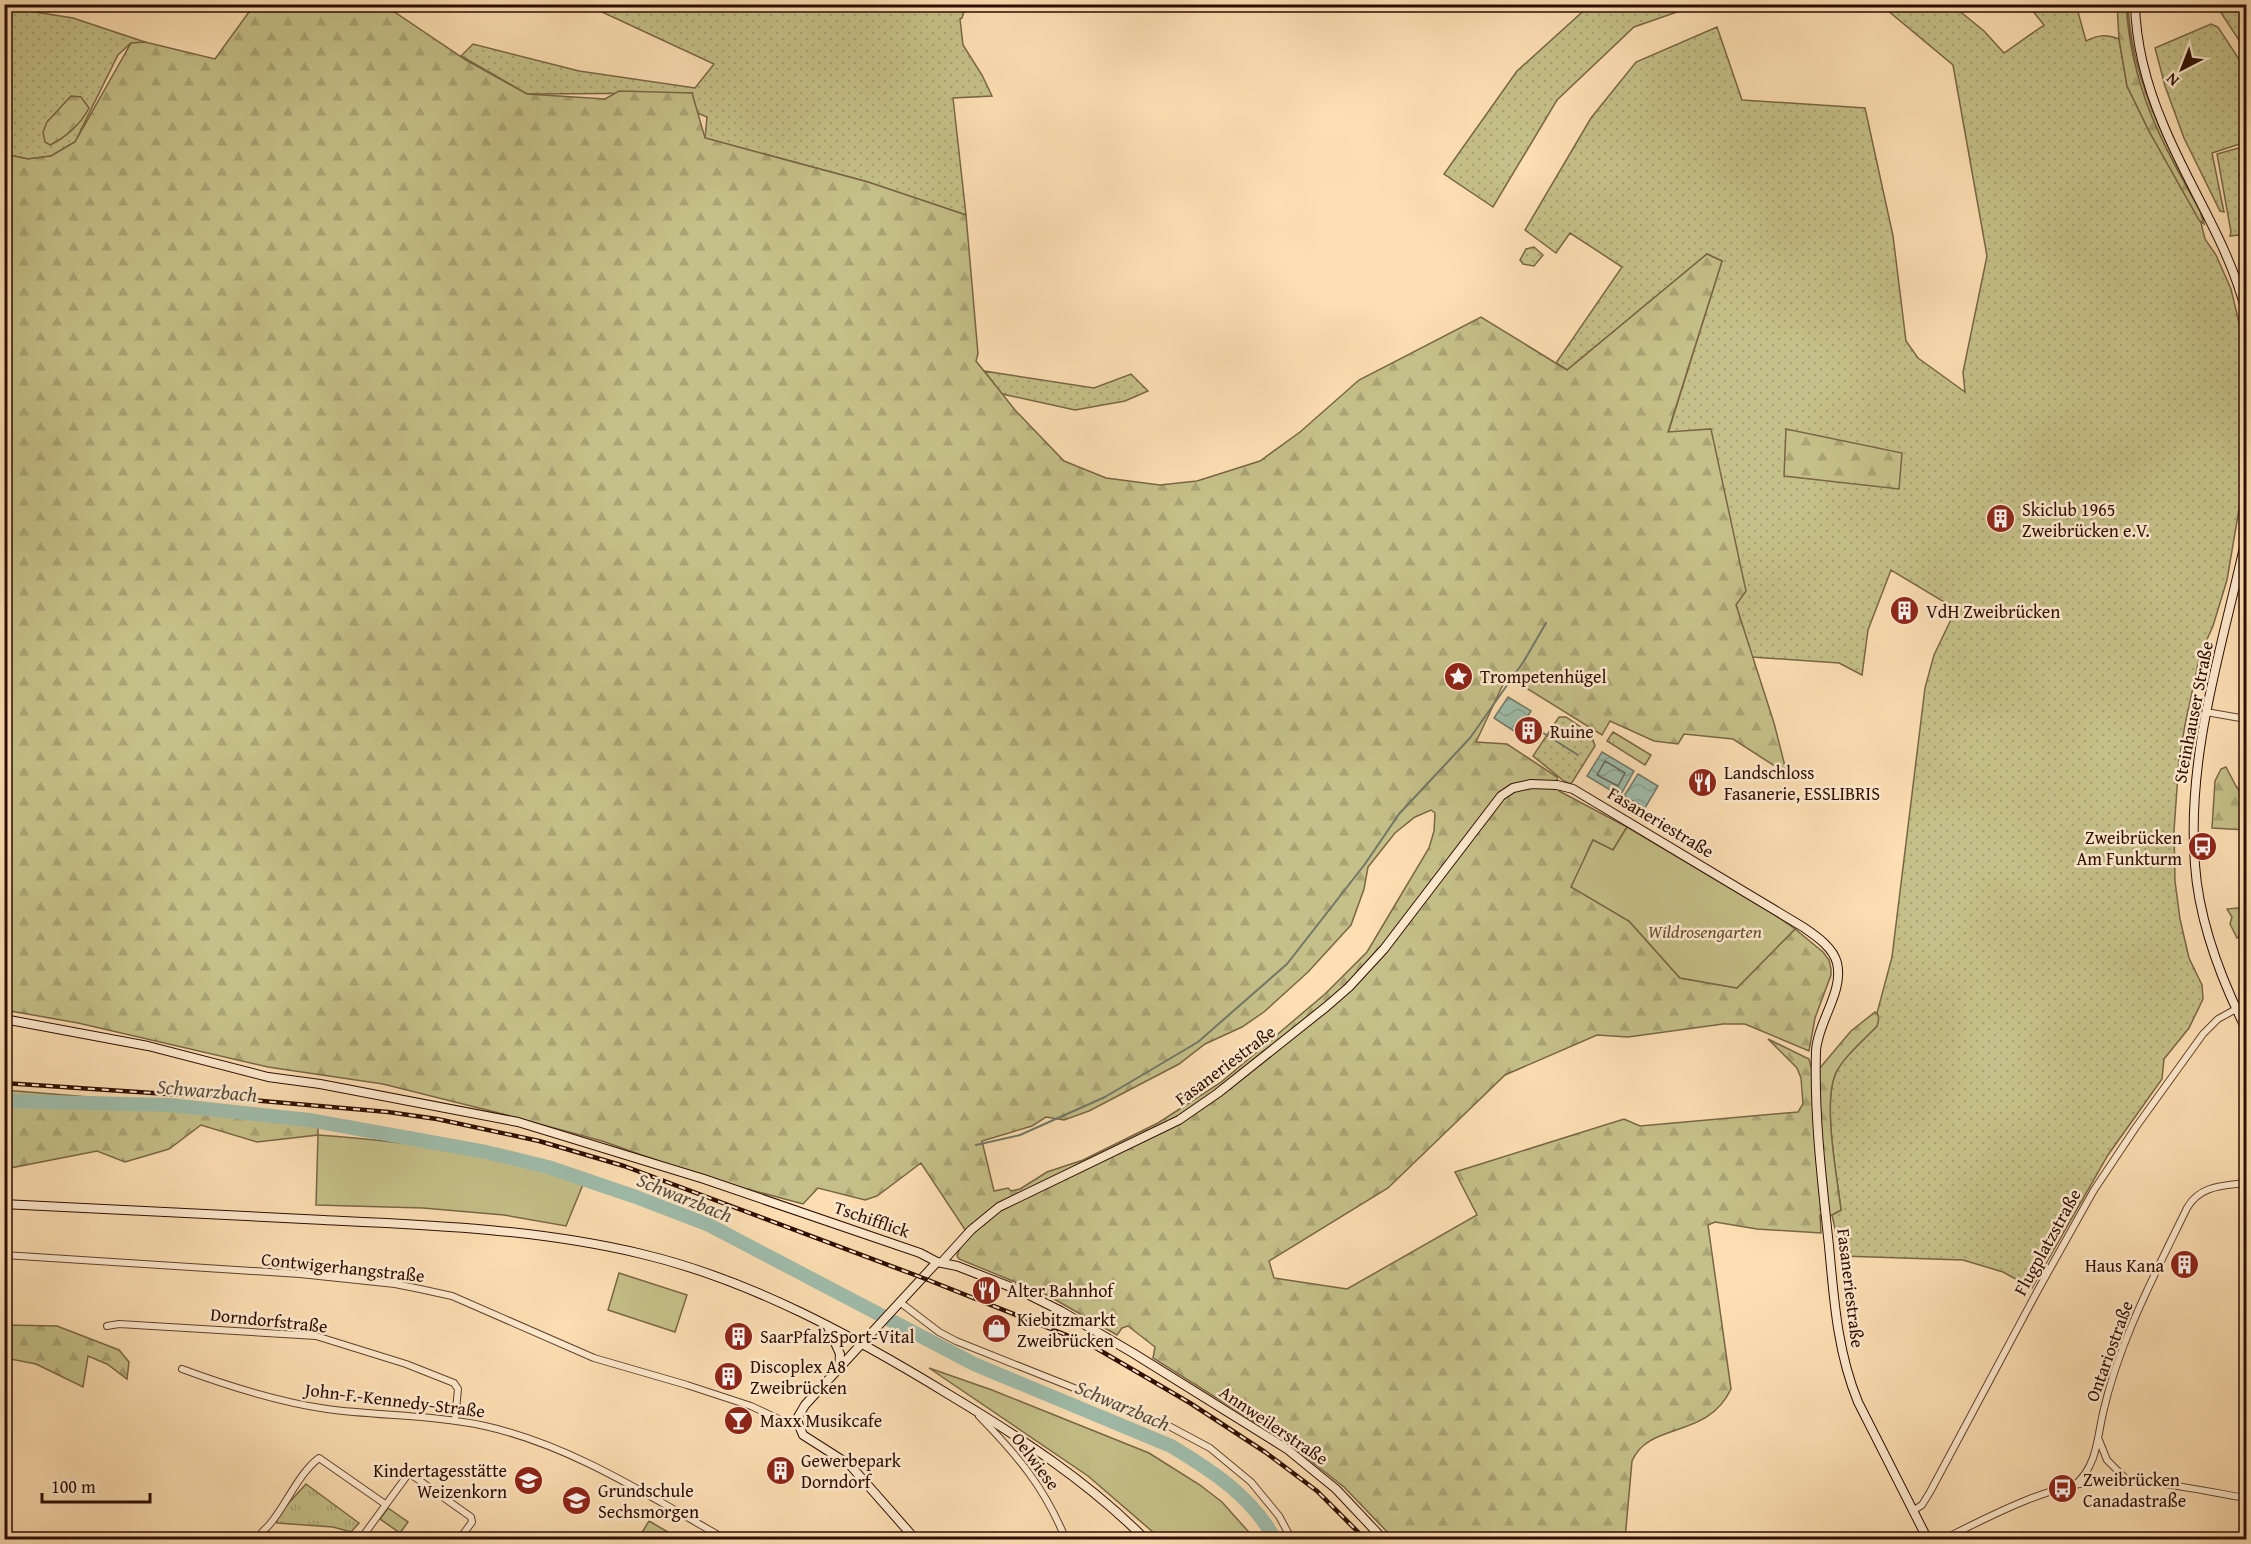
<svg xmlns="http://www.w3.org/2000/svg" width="2251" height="1544" viewBox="0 0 2251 1544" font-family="'Gentium Book Plus',serif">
<defs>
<pattern id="grass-dots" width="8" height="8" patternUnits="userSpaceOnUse" patternTransform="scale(1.5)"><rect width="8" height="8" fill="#c5c089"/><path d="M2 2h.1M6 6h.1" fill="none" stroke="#aaa474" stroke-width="1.8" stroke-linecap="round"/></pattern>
<pattern id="forest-firs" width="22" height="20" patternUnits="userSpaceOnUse" patternTransform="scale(1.5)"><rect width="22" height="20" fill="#c5c089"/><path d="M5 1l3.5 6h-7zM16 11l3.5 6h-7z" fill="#aaa474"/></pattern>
<pattern id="park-tufts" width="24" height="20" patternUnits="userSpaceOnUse" patternTransform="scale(1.5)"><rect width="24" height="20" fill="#c5c089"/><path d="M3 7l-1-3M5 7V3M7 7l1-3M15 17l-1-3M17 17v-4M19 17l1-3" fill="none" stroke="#aaa474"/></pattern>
<pattern id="water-waves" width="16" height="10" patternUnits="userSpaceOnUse" patternTransform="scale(1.5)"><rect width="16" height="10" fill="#9fbdac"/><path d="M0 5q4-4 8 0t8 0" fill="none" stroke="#89a192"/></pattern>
</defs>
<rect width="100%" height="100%" fill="#fddfb3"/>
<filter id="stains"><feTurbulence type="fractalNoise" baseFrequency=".00333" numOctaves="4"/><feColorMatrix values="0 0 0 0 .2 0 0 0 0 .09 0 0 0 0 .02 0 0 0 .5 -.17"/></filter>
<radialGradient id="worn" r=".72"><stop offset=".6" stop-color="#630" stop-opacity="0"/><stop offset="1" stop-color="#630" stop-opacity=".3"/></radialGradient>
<!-- grass -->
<path fill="url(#grass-dots)" stroke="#796644" stroke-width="1.5" d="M587,5h379l-4,13 -2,1 3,26 19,30 10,21 -39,2 13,117 -98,-33 -163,-44 2,-21 -12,-5 -3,-19 -165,1 -66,-38 12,-12 106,27 116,17 19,-24z
M1590,5h107l-63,22 -77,73 -64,107 -49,-33 73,-103z
M1881,5h71l32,26 20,22 40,-28 -16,-20h65l-15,7 8,29c12,-6 19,-7 33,-2l8,47 22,45 52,92 4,16 11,16 15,34 9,38 6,39v102l-19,112 -14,46 -13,29 -15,70 -6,35 -5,71 1,50 5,38 9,39 13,27 1,14 -14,29 -25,31 -2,20 -54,76 -76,133 -29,-16 -40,-12 -122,-4 -9,-41 9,-5c-4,-34 -18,-106 -6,-135 6,-16 30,-36 42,-49v-13l15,-56 33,-269 9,-33 22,-46 -65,-39 -23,60 -6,45 -23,-12 -87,-6 -16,-52 -26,-176 -42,4 54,-172 -15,-7 -140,116 -11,-7 66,-96 -52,-34 -14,20 -31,-23 66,-112 45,-56 81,-35 25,73 123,8 28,128 13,105 12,17 47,34 -2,-20 24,-116 -34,-191z
M2126,5h2c4,80 41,144 77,214l-1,1c-15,-31 -34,-59 -48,-90 -18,-41 -26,-82 -30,-125z
M2216,5h19l11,17v29z
M4,7l69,11 72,24 -14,1 -13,12 -43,87 -24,14 -23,3 -23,-5z
M2211,24l7,3 28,43v72l-34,11 12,59 -4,-1 -36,-73 -19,-52 -10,-38z
M2246,146v26l-7,2 7,42v18l-16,2 1,-4 -14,-78z
M1534,247l9,8 -9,11 -11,-2 -3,-4 6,-11z
M984,371l110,17 37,-14 17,17 -23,10 -50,9 -73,-16z
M1559,717h7l25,17 4,12 -24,38 -7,-3 -31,-25z"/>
<!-- forest -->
<path fill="url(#forest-firs)" stroke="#796644" stroke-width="1.5" fill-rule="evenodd" d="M254,5h130l82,55 61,34 78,5 14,-8 73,2 13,45 163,44 98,33 12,139 -2,7 39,49 49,51 42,17 54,7 37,-4 63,-20 40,-29 59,-52 122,-63 86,53 140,-116 15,7 -54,171 43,-3 35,162 -10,14 38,118 13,51 -54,-35 -49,-5 -6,10 -24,-3 -44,-20 -8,14 -95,-59 -31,66 31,2 50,33 2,14 68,36 -14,23 -20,-10 -21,47 57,34 51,57 57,10 58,-59 28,23 6,8 2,9v6l-16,43 -6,33 -64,-27h-22l-95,13 -31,-2 -92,40 -117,113 -119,73 5,17 73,11 130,-74 -22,-43 169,-53 16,7 158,-14 5,-8 -2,-26 -4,-10 -29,-29 41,20 4,15 6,-5 32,-38 24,-19c5,3 4,8 2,14 -12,13 -36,33 -42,49 -12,29 2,102 6,135l-9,5h-12l1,18 -64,-4 -42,-7 -7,3 23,164c-24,51 -82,32 -99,72l-7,78h-231l-50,-52 -56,-44 -135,-85 2,-11 -27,-21 -6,2 -5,7 -70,-40 -88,-36 -2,-3 9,-25 -45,-68 -44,33 -12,4 -47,-12 -15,16 -96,-26 -105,-37 -107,-29 -112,-28 -115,-17 -190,-44 -73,-13 -1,-856 24,5 23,-3 24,-14 56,-99 14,-1 70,17zM1431,810l4,3 -1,18 -5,17 -62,104 -42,42 -105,89 -62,40 -75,37 -36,12 -27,17 -9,2 -3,-3 -14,3 -12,-50 50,-15 14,-9 18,3 25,-9 90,-47 26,-20 37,-17 22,-15 44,-40 43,-47 13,-36 4,-22 27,-34 20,-16z
M2117,5h9c6,84 34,134 74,206l4,13 -5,-4 -50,-89 -22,-45 -8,-47z
M71,96l10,1 8,11c-8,16 -24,30 -39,37l-5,-3 -2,-10 4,-10z
M1786,429l116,24 -3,36 -115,-13z
M2226,767l10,19 10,14v30l-34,-2 3,-47 6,-12z
M4,1090l314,26v19l-61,7 -56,-17 -32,24 -44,13 -28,-11 -92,18z
M5,1325l52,1 62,24 10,12 -2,17 -20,-15 -19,-8 -5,31 -47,-23 -31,-6z"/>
<!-- park -->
<path fill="url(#park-tufts)" stroke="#796644" stroke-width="1.5" d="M1613,732l38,23 -6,10 -38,-24z
M2246,907v26l-9,5 -7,-14 2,-7 -5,-8z
M306,1484l53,39 -8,9 -18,-5 -56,-4 -1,-6z"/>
<!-- garden -->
<path fill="#c5c089" stroke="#796644" stroke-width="1.5" d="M1627,827l145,86 23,16 -58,59 -57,-10 -51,-57 -58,-34 22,-47 20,10z
M318,1135c90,7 181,17 266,47l-18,44 -62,-11 -81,-7 -107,-3z
M619,1273l68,22 -12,37 -67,-22z
M929,1368l63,22 157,63 51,32 22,17 33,37h-94l-73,-63z
M388,1508l20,14 -8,11 -20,-14z
M649,1521l31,18h-42z"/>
<!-- water -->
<path fill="url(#water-waves)" stroke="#717767" stroke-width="1.5" d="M1508,697l23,14 -14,22 -23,-15z
M1602,752l32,19 -14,25 -33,-20z
M1638,774l20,12 -13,22 -21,-12z"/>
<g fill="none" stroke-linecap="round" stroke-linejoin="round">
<!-- shore -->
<path stroke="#666556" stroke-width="1.5" d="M1605,761l20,12 -7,13 -21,-11z"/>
<!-- stream -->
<path stroke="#717767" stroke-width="2" d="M1540,731l38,24
M976,1145l44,-10 85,-38 93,-55 89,-78 78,-100 34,-50 71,-76 54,-77 22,-38"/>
<!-- river -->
<path stroke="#9fbdac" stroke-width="14" d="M4,1101l166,4 139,15 177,32 62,15 88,30 73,28 265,139 197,82c40,24 82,51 104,94"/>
<defs>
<path id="street" d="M2206,712l40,7
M4,1255l296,19 95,10 25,5 32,7 142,62 93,27 64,21 34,16 13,1
M901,1303l38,29 17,9 211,84 43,23 41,34 28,34 13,24
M107,1326l12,-2 197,12 90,28 48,19 4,6 -3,31
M182,1369c46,17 96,33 145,40 52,7 106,6 158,17 88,20 164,70 242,114
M979,1416c39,40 66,72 87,124
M2099,1440l8,20 20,20
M2076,1484c21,-19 21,-45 27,-71 16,-72 52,-139 84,-205 13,-23 36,-22 59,-25
M1914,1510l8,-5 8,-13 108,-202 56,-100 42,-63 67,-93 15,-15 18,-10
M258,1540c2,-8 7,-10 12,-16 16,-19 29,-51 49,-66l66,46
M360,1540l49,-67 62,44 1,5 -8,11
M1942,1540c48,-24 106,-55 159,-59 43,-4 102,10 145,17"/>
<path id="secondary" d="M2135,4c1,42 12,82 28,120 26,64 66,120 83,188
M2246,538c-23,107 -60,216 -51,327 4,57 26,114 51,164
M4,1019l144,27 120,31 52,7 198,38 186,57 216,74 17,9 20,4 64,25 40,20 72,42 154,96 49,40 48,51
M4,1204c107,5 214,11 320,16 107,5 214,9 318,34 109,26 211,82 306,140 70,42 140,87 198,146
M942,1262l29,-32 28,-23 180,-87 39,-27 108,-86 23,-20 35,-38 117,-153 12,-8 18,-4 26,1 16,4 230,138c13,9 30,20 34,36 7,29 -19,58 -21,88 -2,65 6,130 13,195 5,53 8,105 29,156l70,138
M828,1327l12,27 -1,14
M916,1540l-66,-75 -47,-30 -5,-12v-6l7,-12 132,-143"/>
<path id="highway" d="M2244,4l2,4"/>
</defs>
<!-- street casing -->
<use href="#street" stroke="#61422d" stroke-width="8"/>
<!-- secondary casing -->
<use href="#secondary" stroke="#2d0d00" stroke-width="10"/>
<!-- highway casing -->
<use href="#highway" stroke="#2d0d00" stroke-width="13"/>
<!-- street -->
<use href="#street" stroke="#feeace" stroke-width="6"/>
<!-- secondary -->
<use href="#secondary" stroke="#feeace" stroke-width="8"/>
<!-- highway -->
<use href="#highway" stroke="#eec07a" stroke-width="10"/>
<defs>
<path id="rail" d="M4,1083l223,15 161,14 49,7 102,22 85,25 299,112 166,66 101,59 75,49 52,39 49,49"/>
</defs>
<!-- rail casing -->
<use href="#rail" stroke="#2d0d00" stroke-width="4.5"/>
<!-- rail -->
<use href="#rail" stroke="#feeace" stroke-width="2" stroke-dasharray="7" stroke-linecap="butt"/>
</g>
<!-- icons -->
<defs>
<symbol id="building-disc" viewBox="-11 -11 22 22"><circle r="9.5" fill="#8f2418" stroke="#feeace"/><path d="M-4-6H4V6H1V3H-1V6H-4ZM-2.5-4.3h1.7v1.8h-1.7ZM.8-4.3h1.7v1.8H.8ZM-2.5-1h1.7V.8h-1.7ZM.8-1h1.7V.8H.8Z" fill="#fff"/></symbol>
<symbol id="sight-disc" viewBox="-11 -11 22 22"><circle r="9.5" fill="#8f2418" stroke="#feeace"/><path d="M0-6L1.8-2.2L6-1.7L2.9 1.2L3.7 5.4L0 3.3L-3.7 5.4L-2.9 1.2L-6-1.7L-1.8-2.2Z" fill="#fff"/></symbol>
<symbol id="restaurant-disc" viewBox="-11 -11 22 22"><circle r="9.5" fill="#8f2418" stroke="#feeace"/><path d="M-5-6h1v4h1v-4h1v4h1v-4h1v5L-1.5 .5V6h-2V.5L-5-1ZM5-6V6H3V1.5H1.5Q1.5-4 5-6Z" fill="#fff"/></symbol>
<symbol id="bus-disc" viewBox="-11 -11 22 22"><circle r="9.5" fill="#8f2418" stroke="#feeace"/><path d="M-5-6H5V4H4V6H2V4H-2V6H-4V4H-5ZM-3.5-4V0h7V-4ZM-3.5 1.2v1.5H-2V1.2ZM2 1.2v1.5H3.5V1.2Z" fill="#fff"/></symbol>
<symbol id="shop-disc" viewBox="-11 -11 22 22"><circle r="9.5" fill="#8f2418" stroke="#feeace"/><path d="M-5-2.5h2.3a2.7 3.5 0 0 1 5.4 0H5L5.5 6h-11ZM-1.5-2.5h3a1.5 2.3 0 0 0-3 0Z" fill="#fff"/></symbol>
<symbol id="bar-disc" viewBox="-11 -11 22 22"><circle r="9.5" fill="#8f2418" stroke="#feeace"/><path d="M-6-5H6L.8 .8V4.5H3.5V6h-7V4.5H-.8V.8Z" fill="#fff"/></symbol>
<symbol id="school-disc" viewBox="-11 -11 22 22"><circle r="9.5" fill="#8f2418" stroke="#feeace"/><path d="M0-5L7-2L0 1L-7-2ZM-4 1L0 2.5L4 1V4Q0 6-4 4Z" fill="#fff"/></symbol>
</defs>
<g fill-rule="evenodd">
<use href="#building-disc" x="1984" y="502" width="33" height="33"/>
<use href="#building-disc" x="1888" y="594" width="33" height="33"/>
<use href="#sight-disc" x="1442" y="660" width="33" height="33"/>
<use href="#building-disc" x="1512" y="714" width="33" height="33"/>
<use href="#restaurant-disc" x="1686" y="766" width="33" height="33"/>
<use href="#bus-disc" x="2186" y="830" width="33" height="33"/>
<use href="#building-disc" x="2168" y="1248" width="33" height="33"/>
<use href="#restaurant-disc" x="970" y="1274" width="33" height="33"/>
<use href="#shop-disc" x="980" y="1312" width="33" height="33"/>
<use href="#building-disc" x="722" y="1320" width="33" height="33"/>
<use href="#building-disc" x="712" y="1360" width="33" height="33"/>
<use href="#bar-disc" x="722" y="1404" width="33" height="33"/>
<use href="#building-disc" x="764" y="1454" width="33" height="33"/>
<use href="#school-disc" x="512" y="1464" width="33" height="33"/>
<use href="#bus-disc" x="2046" y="1472" width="33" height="33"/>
<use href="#school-disc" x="560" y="1484" width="33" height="33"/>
</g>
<g text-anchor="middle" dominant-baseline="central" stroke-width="5" stroke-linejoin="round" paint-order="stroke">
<!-- poi labels -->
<g font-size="18" fill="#2d0d00" stroke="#feeace" text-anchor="start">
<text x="2022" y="509">Skiclub 1965<tspan x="2022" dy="21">Zweibrücken e.V.</tspan></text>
<text x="1926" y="611">VdH Zweibrücken</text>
<text x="1480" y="676">Trompetenhügel</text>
<text x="1550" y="731">Ruine</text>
<text x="1724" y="772">Landschloss<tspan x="1724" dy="21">Fasanerie, ESSLIBRIS</tspan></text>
<text x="2182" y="837" text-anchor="end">Zweibrücken<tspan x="2182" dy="21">Am Funkturm</tspan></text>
<text x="2164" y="1265" text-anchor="end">Haus Kana</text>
<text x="1007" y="1290">Alter Bahnhof</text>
<text x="1017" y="1319">Kiebitzmarkt<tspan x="1017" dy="21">Zweibrücken</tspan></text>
<text x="760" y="1336">SaarPfalzSport-Vital</text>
<text x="750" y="1366">Discoplex A8<tspan x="750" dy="21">Zweibrücken</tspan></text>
<text x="760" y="1420">Maxx Musikcafe</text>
<text x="801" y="1460">Gewerbepark<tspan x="801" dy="21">Dorndorf</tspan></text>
<text x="507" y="1470" text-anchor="end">Kindertagesstätte<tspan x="507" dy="21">Weizenkorn</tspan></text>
<text x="2083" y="1479">Zweibrücken<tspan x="2083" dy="21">Canadastraße</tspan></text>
<text x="598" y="1490">Grundschule<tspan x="598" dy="21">Sechsmorgen</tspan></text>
</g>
<!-- street labels -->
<g font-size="18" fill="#2d0d00" stroke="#feeace">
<text transform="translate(2193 712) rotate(-79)">Steinhauser Straße</text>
<text transform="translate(1661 822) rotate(31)">Fasaneriestraße</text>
<text transform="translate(1225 1065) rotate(-37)">Fasaneriestraße</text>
<text transform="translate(872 1219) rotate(19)">Tschifflick</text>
<text transform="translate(2047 1242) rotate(-61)">Flugplatzstraße</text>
<text transform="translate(343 1267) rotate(6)">Contwigerhangstraße</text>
<text transform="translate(1851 1288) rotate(83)">Fasaneriestraße</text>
<text transform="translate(269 1320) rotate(6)">Dorndorfstraße</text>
<text transform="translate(2109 1351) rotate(-70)">Ontariostraße</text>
<text transform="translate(395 1400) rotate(7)">John-F.-Kennedy-Straße</text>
<text transform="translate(1274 1425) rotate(34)">Annweilerstraße</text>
<text transform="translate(1036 1461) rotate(53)">Oelwiese</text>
</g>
<!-- park labels -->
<g font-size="18" font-style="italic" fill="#624c30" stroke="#feeace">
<text x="1705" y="931">Wildrosengarten</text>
</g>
<!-- water labels -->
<g font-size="20" font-style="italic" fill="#554b3c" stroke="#feeace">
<text transform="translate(207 1090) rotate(5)">Schwarzbach</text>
<text transform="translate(685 1197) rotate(22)">Schwarzbach</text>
<text transform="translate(1123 1405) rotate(23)">Schwarzbach</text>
</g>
</g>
<!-- margin -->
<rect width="2251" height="1544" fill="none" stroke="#fddfb3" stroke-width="24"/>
<rect x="6" y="6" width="2239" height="1532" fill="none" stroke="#2d0d00" stroke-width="3"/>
<rect x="12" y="12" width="2227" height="1520" fill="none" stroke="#2d0d00" stroke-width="1.5"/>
<!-- north arrow -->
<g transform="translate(2182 69) rotate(222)" stroke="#feeace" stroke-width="4.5" paint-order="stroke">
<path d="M0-4.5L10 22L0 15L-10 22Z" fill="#2d0d00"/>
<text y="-9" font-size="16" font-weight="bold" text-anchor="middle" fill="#2d0d00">N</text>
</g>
<!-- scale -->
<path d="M42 1493v9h108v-9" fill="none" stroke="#2d0d00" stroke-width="3"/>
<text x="51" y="1493" font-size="18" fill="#2d0d00" stroke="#feeace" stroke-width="4.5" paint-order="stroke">100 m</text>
<rect width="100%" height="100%" filter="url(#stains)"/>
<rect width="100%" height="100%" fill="url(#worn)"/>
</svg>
